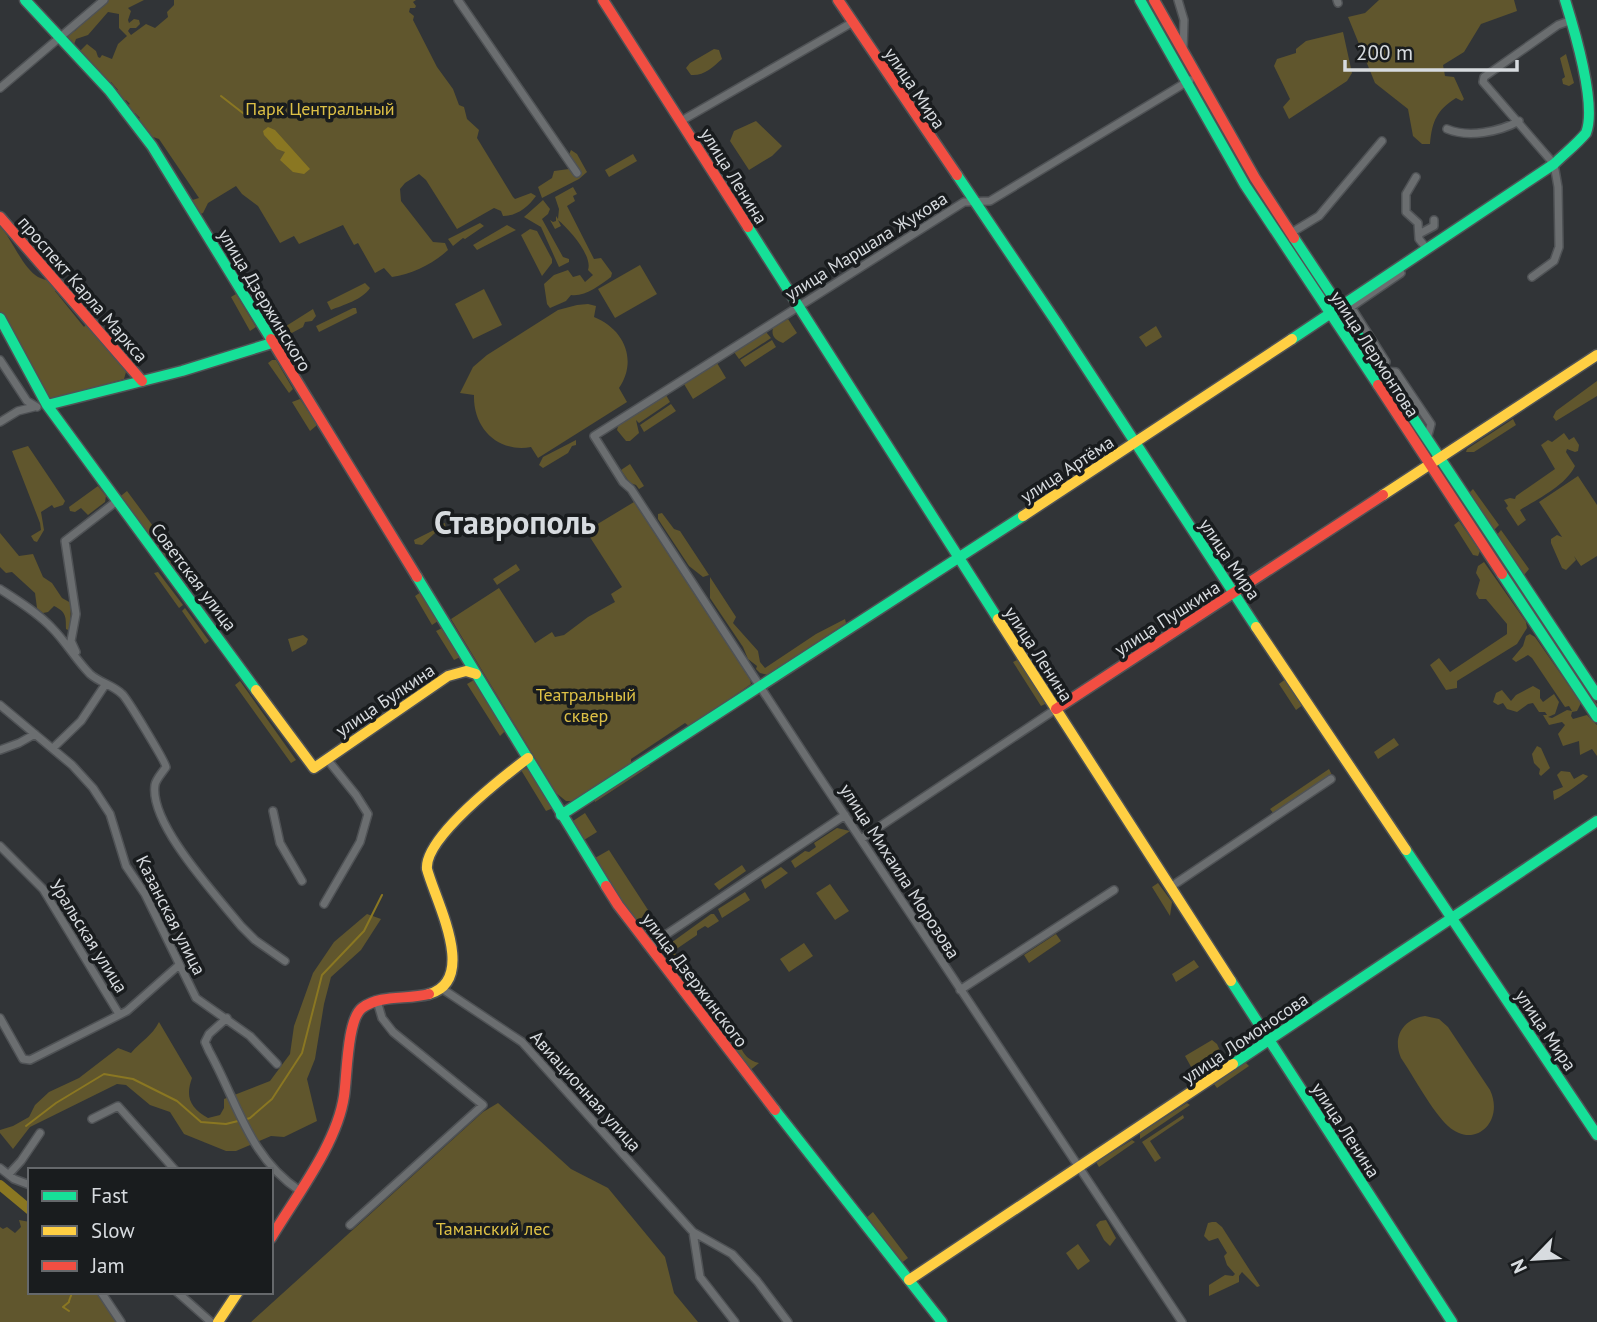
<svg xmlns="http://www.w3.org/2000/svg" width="1597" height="1322" viewBox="0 0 1597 1322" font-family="'PT Sans',sans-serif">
<rect width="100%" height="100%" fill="#313437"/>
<!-- green -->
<path fill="#60562d" d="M98,0h46l-16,8 3,3 -3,9 1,3 5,-4 5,1 1,4 -4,4h-6l-2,3 3,4 15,-11 9,4 13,-11 -1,-5 7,-7v-5h242l-3,2 3,4 -1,2h-5l-1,4 5,4 -1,4 24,47 16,22 6,16 5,2 3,12 12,11 -2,8 36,59 2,2 16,-6 5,3c-8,11 -19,20 -33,20l-2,-5 -7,-3 -37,21 -31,-49 -7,-6 -14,9 -5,6 1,12 32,41 12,1 3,7c-15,14 -36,24 -56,27l-8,-9 -9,5 -17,-30 -4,2 -11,-20 -44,19 -5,-8 -14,7 -22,-37 -16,-12 -6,-8 -28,17 -5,10 -5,2 -12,-13 13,-4 -40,-59 -9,-3 -14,-16 4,-2 -5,-5 -3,2 -7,-9 5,-2 -4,-4 -3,2 -11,-11 6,-1 -7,-8 -3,1 -29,-31 8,-8 9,7 2,6 2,1 2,-3 10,4 6,-15 9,-8 -8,-8v-14l-11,-2 -20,23 -12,4 -3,8 -13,-7 4,-7 11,-2c10,-10 20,-17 23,-31z
M1379,0h135l3,11 -36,13 -17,28 -21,13 2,11 9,1 10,22 -2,2 -6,-3c-19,12 -24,23 -26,46h-8l-9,-8 -5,-27 -33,-26 -27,-66 17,-4z
M1343,32l9,41 -5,8 -58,38 -6,-12 7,-8 -16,-33 3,-7 19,-6v-4l10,-8z
M714,49l5,1 3,9c-9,8 -18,17 -31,16l-5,-7 4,-5z
M1566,54l8,29 -5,3 -6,-2 -1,-5 3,-2 -5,-19z
M1193,81l46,81 92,140 -2,1 -80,-121z
M756,121l26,25 -10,10 -23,14 -19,-29 4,-10z
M571,150l6,4 10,18 -8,7 -37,19 -4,-11 14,-9 2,-7 15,-2 2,-5 -3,-7z
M633,154l4,7 -28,16 -4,-7z
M573,187l4,7 -4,2 2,5 -8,5 27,53 7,-1 11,15 -1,4c-11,8 -26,20 -40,18l-5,6 -16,7 -3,-4 -3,-20 10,-9 14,-5 5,7 7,-2 5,7 8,-7 -5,-5c5,-14 -19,-41 -30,-50l3,6 -6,3 -5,-9 3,2 3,-1v-5l2,3 1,-10 -4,-12z
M543,200l7,9 -2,5 -6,5 21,38 6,2v3l-10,5 -18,-40 -17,-10z
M480,223l4,3 -19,13 -2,-1 -10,8 -5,-7z
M507,225l9,5 -39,20 -4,-5z
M0,226c12,13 22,41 38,51 8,4 13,3 19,10l-2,4 29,36 4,-5c10,17 32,34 38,50l-2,7 -74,21 -5,-5 -45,-81z
M530,229l7,2 15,28v4l-10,13 -21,-41z
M640,265l17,29 -42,24 -17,-29z
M365,283l5,5c-8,12 -27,17 -39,22l-4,-8z
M484,289l18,36 -29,14 -18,-35z
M236,294l20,33 -6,4 -19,-34z
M588,304l8,2 -2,11c30,12 44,43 25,71l8,14 -89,56 -7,-11c-33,6 -58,-19 -57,-52l-14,-2 13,-26 14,-12 71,-45 19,-5z
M353,308h3l1,5 -38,19 -3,-6z
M313,309l3,7 -4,5 -7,1 -2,5 -15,8 -5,-7z
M788,319l9,14 -14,10c-8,-3 -12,-7 -10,-15z
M1343,319l84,129v1h-2l-85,-129z
M1156,326l6,11 -16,10 -7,-10z
M766,332l5,6 -32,21 -5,-7z
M772,340l4,7 -31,20 -5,-7z
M272,360h4l17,29 -4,4 -21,-30z
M717,363l9,15 -33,21 -9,-15z
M1597,381v15l-41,25 -3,-4 3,-6z
M666,395l4,7 -31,21 -3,-3 3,13 -9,8h-4l-9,-11 2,-7z
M300,399l16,24v3l-6,5 -18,-29z
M671,404l5,7 -32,21 -4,-7z
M1513,419l3,6 -42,27h-8l1,-3z
M1564,433l5,7 5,-3 5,8 -1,6 -3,1 -8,-3 -1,3 9,14c-10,20 -36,32 -55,44l6,10 -8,6 -12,-18 2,-2 -4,-6 6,-2 5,1 1,-3 39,-27 -14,-24 7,-5 4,2z
M576,440v5l-4,1 -4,7 -25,15 -4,-3 4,-8z
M28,446l37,55 -2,4 -9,3 -2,-3 -11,7 3,18 -7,12 -3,-1 -3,-5 10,-6 -1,-7 -28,-72z
M1437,463l160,241v4l-162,-243z
M630,464l14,22 -5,3 -3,-4 -6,-2 -9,-13z
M1578,476l19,29v51l-16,10 -7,-10 2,4 -10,10 -4,-2 -11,-25v-4l6,-4 5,2 -23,-35z
M98,486l8,10 -1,6 -17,13 -7,-7 -6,4 -5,-1 -1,-4z
M1473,489l26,36 -5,5 -26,-36z
M127,491l52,70 -7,6 -28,-39 -3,2 -24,-31z
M634,502l116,177 1,5 -61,43 -5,-4 -54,36v5l-57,37h-8l-10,-8 -105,-174 48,-31 36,55 17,-11 3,5 9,-2 24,-18 27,-15 -4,-8 11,-7 -36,-56z
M662,513l12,16 6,2 29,44 -6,2 -14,-11 -31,-47v-5z
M1459,521l21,30 -2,5 -5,-1 -19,-30z
M445,523l1,6 -11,4 -13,12 -7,-1 -1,-4 20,-10 1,-4z
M1501,530l28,39 -5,6 -28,-39z
M0,533l19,23 14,-2 10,23 9,6 10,15 9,5 -1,28 -4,-2c0,-13 0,-17 -12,-23l-6,6 -5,1 -6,-5 -2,-15 -23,-21 -6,1 -6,-6z
M1484,562l42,60 1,6 -10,16 -60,37v7l-11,2 -16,-25 9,-7 11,14 57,-38v-10l-21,-25h-7l-3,-5 4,-14 -4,-7 2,-7z
M516,564l4,6 -23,15 -4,-6z
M158,572l25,33 -4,3 -25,-35z
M710,577l26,40 -3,6 25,28 2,11 5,6 51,-34 29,-15 1,4 -78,52 -8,-2 -4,-4 1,-3 -9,-7 -5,-12 -33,-49z
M421,592l17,29 -6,4 -17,-29z
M185,608l24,33 -4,3 -23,-33z
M442,628l18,29 -6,3 -18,-29z
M1530,634l5,3 46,66 -4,8 -5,1 -1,4 2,3 14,-4 10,10v31l-5,-7 -12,6 -1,-14 -16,5 -5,-12 7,-9 -3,-3 -13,3 -6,-10h4l-2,-3h-6l-6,-9 -5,1 -11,8 -10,-3 -4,-6 -5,2 -5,-3 3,-9 6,-3 9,11 5,-6 17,-9 7,4v8l3,4 11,-8 5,8 -4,12 -7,3 4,1 15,-8 5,1 -3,-5 -4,1 -33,-49 -4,-3 -12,7 -4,-3 11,-13 3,-10z
M303,635l5,4 -2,5 -14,8 -4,-13z
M1019,659l28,44 -6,3 -28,-44z
M1287,678l17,26 -8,6 -17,-26z
M474,680l31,51 -5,5 -33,-52z
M240,681l56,79 -5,3 -56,-78z
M1394,738l5,7 -21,14 -4,-7z
M1537,746l4,2 9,20 -9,8 -2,-2 1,-5 -6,-6 -2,-9z
M647,764l3,2 -55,36 -1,-3z
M526,768l2,1 25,39 -7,3 -25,-41z
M1329,769l3,6 -58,39 -4,-5z
M1561,771l9,1 4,7 9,-5 5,2c-2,4 -29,22 -34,24l-1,-9 10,-4 -6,-12z
M585,813l12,19 -13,8 -11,-19z
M837,828l13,3 -55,37 -4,-7 14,-10 4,1 7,-5 -2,-4z
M609,850l54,83 -9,3 -8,-3 -20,-25 -31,-50z
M742,865l4,6 -27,19 -5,-6z
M781,867l7,6 -23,16 -4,-9z
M1158,883l14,19 -2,14 -18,-29z
M830,884l19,27 -14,9 -19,-27z
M745,892l5,8 -28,18 -4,-9z
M367,914l14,5 -20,31 -30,27 -7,27 -9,55 -8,20 10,42 -33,16 -13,-1 -35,15h-10l-42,-17 -14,-22 -20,-7 -24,-20 -9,-1 -87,43 -17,22 -13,-16v-3l13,-4 16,-9 6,-12 14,-13 30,-14 39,-30 13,5c11,-13 21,-17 28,-31l33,56c-7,19 -2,30 16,40l12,-3 4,-7v-9l46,-18 20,-27 4,-28 19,-53 21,-31z
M711,914h3l5,7 -11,7 -3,-2 -8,5v4l-22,15v3l14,19 -3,7 12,15 7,-1 5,7 -3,7 10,12h8l-11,9 -57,-75z
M1056,934l5,7 -32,22 -5,-8z
M804,943l9,13 -24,16 -9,-13z
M1194,960l5,7 -23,15 -4,-8z
M1425,1016l14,3 9,8 42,63c15,32 -16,60 -42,36 -16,-15 -34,-49 -47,-68 -9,-21 2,-39 24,-42z
M730,1026c11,13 8,32 29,37l-11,9 -29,-37z
M1212,1040l5,4 6,13 -28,17 -10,-18z
M1244,1063h2l3,3 -32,22 -3,-4z
M498,1103l73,66 37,19 57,69 9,36 24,29h-447l232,-210z
M1187,1103l3,2 -50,34v-6z
M1183,1115l1,3 -34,23 11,17 -6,4 -13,-20z
M1132,1140l3,2 -36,25 -3,-5z
M873,1212l35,46 -8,6 -34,-46z
M19,1220l11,2v70h67l21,30h-118v-95l3,2 4,-2 8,6 6,-6z
M1106,1220l10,18 -6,8 -6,-6 -8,-15 4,-4z
M1212,1222h4l6,5 38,59 -3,1 -15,-15 -3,4v6l-30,14v-11l16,-10 8,1 2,-2 -8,-9 -3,-9 3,-3 -9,-15 -9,3 -5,-5 4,-13z
M1078,1244l12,17 -12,9 -12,-17z"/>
<!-- water -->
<path fill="#8a7722" d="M268,127l7,3 35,39 -6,5 -11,-2 -13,-12 5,-8 -8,-3 -13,-14 -1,-4z"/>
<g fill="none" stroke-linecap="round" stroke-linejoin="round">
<!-- stream -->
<path stroke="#8a7722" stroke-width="2" d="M221,96l27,21
M244,1120l6,-2 22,-19 30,-46 20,-78 42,-44 18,-36
M26,1126l30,-23 48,-29 29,5 44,22 24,21 25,2 12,-3
M28,1250l1,4
M29,1255l1,1
M69,1301l3,-8
M69,1302l-6,5 6,4"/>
<!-- river -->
<path stroke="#8a7722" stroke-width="10" d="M0,1185l30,25"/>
<defs>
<path id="street" d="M458,0l119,173
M1178,0l6,20 -1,31
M1337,0l1,3
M0,88l104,-88
M681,121l172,-99
M1447,129c21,9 52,3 72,-8
M1416,177l-10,17v18l12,11 1,16 8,10
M1291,233l28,-17 63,-75
M1419,234l15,-8v-6
M1398,269l3,4 -50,34 35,55 -3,9 13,1 35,52 -4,15
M1532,277l22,-16 5,-14 -1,-60 -4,-23 -71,-82 1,-5 74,-52 14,-5
M0,360l27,41 10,6
M0,422l18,-11 16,-4
M0,589c17,11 38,24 52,39 14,14 24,32 38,46 10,9 23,11 32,20 5,4 44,69 44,73 -4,6 -10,12 -11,18 -6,39 62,111 86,141l14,14 30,21
M76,652l-5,-11 5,-27 -11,-73 52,-40
M0,705l72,60 21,23 17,26 16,52 19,28 51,104 54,38 27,28
M53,748l28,-27 24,-36
M0,750l19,-7 16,-9
M273,811l7,32 22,38
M861,839l195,-130
M0,846l43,43 76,125
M1172,886l159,-107
M324,904l36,-62 8,-28 -12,-19 -29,-36
M649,946l196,-131
M441,988l81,54 171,190 39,22 25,27 31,41
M960,990l154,-100
M0,1018l23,41 7,1 97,-49 52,-46
M227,1018l-18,16 -4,8 4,9c29,52 39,105 91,140
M92,1119l26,-13 57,64
M0,1168l14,11 16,6
M9,1174l12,-13 19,-28
M350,1225l133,-120 -90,-73 -11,-14 -5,-17
M693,1232l7,45 35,45
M101,1292l20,30
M177,1292l34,30
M1182,1322l-368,-553 -183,-280 -8,-7 -29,-46 370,-234 26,-1 200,-121"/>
<path id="fast" d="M25,0l84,90 43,56 119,193
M1140,0l105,185 133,200
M957,175l100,148 199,304
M748,227l250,392
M1294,238l303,457
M0,318l47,87 209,285
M1292,339l262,-175c10,-10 23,-20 32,-31 11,-28 -11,-101 -21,-133
M47,405l135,-34 90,-28
M1502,574l95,143
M417,577l189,309
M561,815l462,-299
M1406,850l191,285
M1231,981l221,341
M1233,1064l364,-243
M775,1110l167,212"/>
<path id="slow" d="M1383,495l214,-140
M1023,516l269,-177
M998,619l233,362
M1256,627l150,223
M256,690l58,78 134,-92 18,-5 10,3
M429,994c50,-14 6,-94 -2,-125 -3,-31 76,-92 101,-111
M909,1280l324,-216
M218,1322l20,-30"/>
<path id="jam" d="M603,0l145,227
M838,0l119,175
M1154,0l101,178 39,60
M0,217l142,164
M271,339l146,238
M1378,385l124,189
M1056,709l327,-214
M606,886l12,19 157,205
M271,1238c25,-42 66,-94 73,-142 3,-19 3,-77 18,-88 19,-14 45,-8 67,-14"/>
</defs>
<!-- street casing -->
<use href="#street" stroke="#4f5255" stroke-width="10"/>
<!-- fast casing -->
<use href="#fast" stroke="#4f5255" stroke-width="13"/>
<!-- slow casing -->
<use href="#slow" stroke="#4f5255" stroke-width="13"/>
<!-- jam casing -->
<use href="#jam" stroke="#4f5255" stroke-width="13"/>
<!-- street -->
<use href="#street" stroke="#6b6e70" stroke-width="7"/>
<!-- fast -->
<use href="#fast" stroke="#16e098" stroke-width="10"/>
<!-- slow -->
<use href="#slow" stroke="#ffcf43" stroke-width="10"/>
<!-- jam -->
<use href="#jam" stroke="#f24e42" stroke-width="10"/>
</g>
<g text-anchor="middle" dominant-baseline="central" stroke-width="7" stroke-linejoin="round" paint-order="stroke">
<!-- street labels -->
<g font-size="18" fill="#d7dbdf" stroke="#191c1e">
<text transform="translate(915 88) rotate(56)">улица Мира</text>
<text transform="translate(734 176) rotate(58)">улица Ленина</text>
<text transform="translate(866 246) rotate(-32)">улица Маршала Жукова</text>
<text transform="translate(83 289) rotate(49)">проспект Карла Маркса</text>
<text transform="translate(265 300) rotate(59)">улица Дзержинского</text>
<text transform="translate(1375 354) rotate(57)">улица Лермонтова</text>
<text transform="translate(1067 469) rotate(-33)">улица Артёма</text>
<text transform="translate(1230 559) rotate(56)">улица Мира</text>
<text transform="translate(194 577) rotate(53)">Советская улица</text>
<text transform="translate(1167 618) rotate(-33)">улица Пушкина</text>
<text transform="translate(1039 654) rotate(57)">улица Ленина</text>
<text transform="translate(385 700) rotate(-34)">улица Булкина</text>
<text transform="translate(900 871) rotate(57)">улица Михаила Морозова</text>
<text transform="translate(171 915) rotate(63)">Казанская улица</text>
<text transform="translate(89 936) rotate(58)">Уральская улица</text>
<text transform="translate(695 980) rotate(53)">улица Дзержинского</text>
<text transform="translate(1546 1030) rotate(56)">улица Мира</text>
<text transform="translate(1245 1038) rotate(-34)">улица Ломоносова</text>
<text transform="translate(586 1091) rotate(48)">Авиационная улица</text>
<text transform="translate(1346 1130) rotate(57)">улица Ленина</text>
</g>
<!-- park labels -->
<g font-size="18" fill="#ddc046" stroke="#191c1e">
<text x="320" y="108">Парк Центральный</text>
<text x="586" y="694">Театральный<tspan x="586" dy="21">сквер</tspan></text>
<text x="493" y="1228">Таманский лес</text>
</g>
<!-- town labels -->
<g font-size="32" font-weight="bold" fill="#d7dbdf" stroke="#191c1e">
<text x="515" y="522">Ставрополь</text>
</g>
</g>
<!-- legend -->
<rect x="28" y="1168" width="245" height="126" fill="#191c1e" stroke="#65686b" stroke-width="2"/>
<rect x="42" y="1191" width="35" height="10" fill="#16e098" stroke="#65686b" stroke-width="2"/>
<text x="91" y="1203" font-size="21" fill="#d7dbdf">Fast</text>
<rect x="42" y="1226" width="35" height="10" fill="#ffcf43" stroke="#65686b" stroke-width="2"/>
<text x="91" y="1238" font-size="21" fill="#d7dbdf">Slow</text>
<rect x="42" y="1261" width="35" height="10" fill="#f24e42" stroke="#65686b" stroke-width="2"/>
<text x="91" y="1273" font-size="21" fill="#d7dbdf">Jam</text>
<!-- north arrow -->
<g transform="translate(1534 1259) rotate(245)" stroke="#191c1e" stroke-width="5" paint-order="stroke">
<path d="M0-5L12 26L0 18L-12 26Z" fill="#d7dbdf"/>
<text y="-10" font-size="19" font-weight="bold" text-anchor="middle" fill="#d7dbdf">N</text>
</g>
<!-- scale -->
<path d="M1345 60v10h172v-10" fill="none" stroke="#d7dbdf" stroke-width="3.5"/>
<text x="1356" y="60" font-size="21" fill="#d7dbdf" stroke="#191c1e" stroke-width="5" paint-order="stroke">200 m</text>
</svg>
